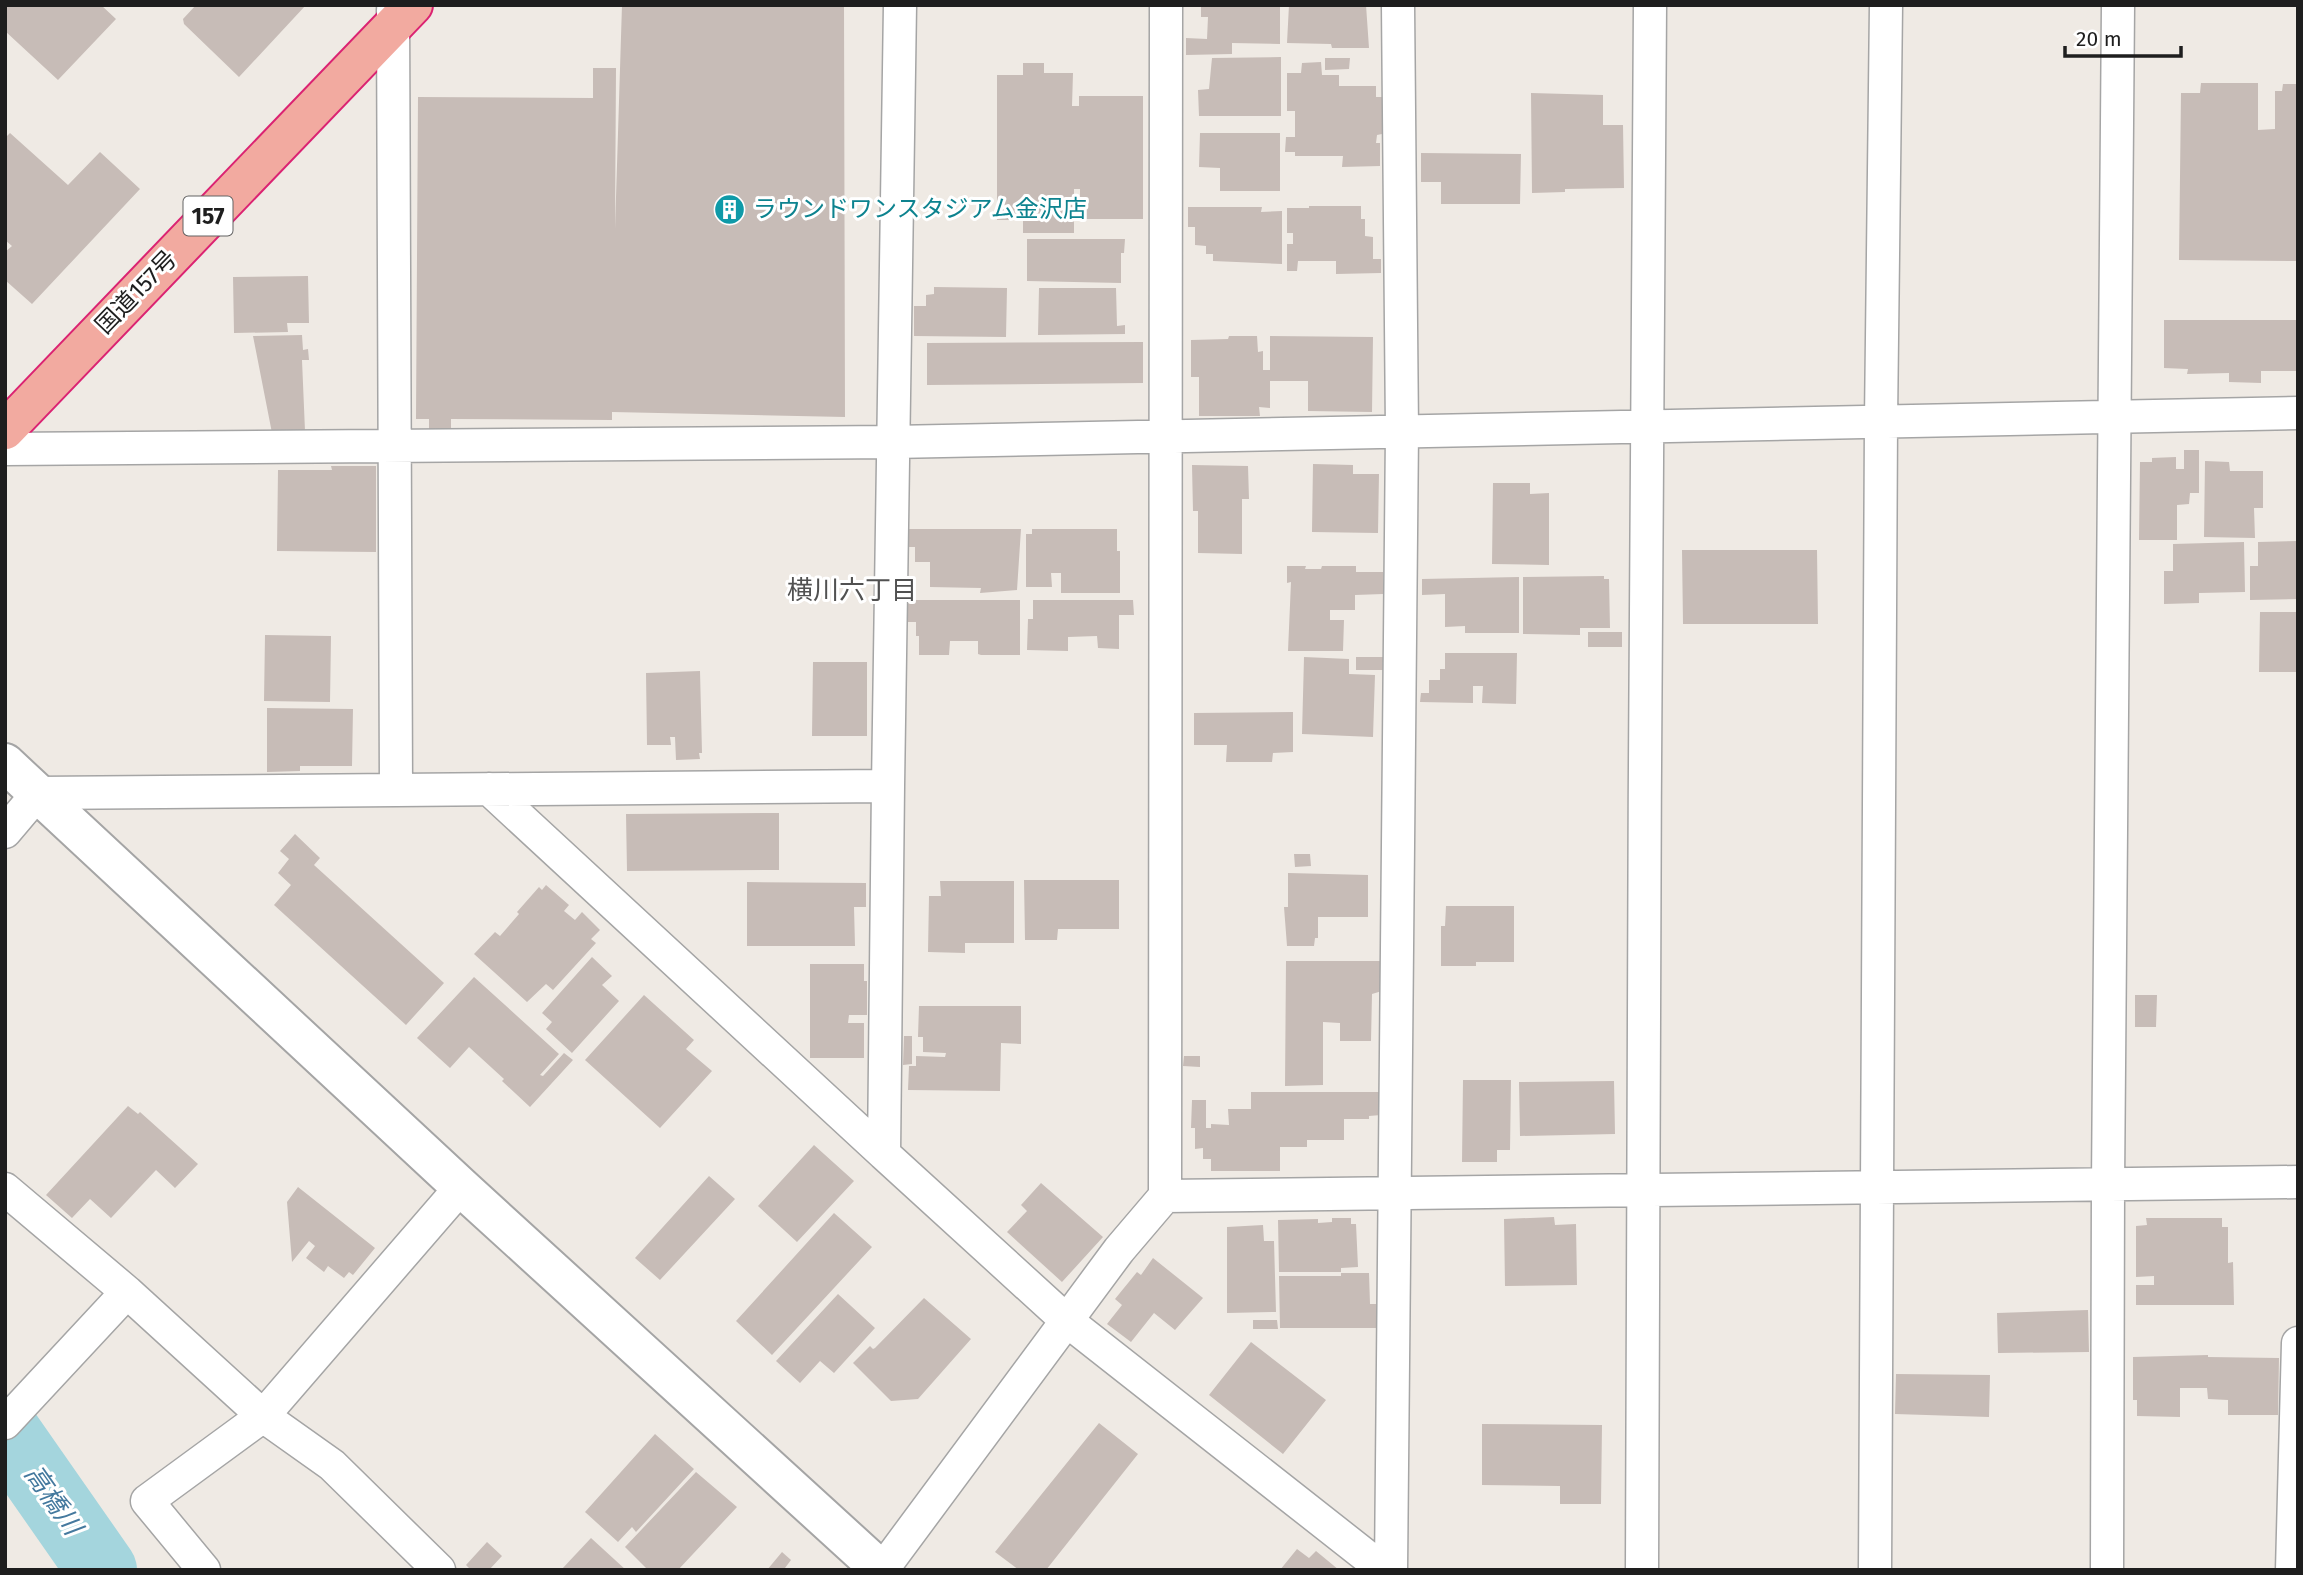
<svg xmlns="http://www.w3.org/2000/svg" width="2303" height="1575" viewBox="0 0 2303 1575" font-family="'Fira Sans','Noto Sans JP',sans-serif">
<rect width="100%" height="100%" fill="#efeae4"/>
<g fill="none" stroke-linecap="round" stroke-linejoin="round">
<!-- river -->
<path stroke="#a4d5dd" stroke-width="70" d="M5,1431l97,139"/>
</g>
<!-- building -->
<path fill="#c7bcb7" d="M5,5h96l15,14 -58,61 -53,-49z
M196,5h110l-67,72 -55,-53 -1,-5z
M622,5h222l1,412 -233,-5v8l-161,-1v11h-22v-11h-13l2,-322 175,1v-30h23l-1,161z
M1201,5h79v39l-48,-1v11l-46,1v-17l21,1 1,-22h-7z
M1289,5h77l3,43h-37l-1,-4 -44,-1z
M1281,57v59h-82l-1,-26 11,-1 3,-31z
M1325,58h25l-1,11 -24,1z
M1321,62l1,13h17v11h37v11h6v37l-5,1 -1,8h4v23l-38,1 1,-11h-48v-4h-10l1,-15h9v-26h-8v-38h14l1,-10z
M1023,63h21v10h29l-1,33h7v-10h64v123h-63v-30h-6v44h-51v-13h-26v-145h26z
M2201,83h57v47l17,-1v-38h7l1,-7h15v177l-119,-1 2,-167h19z
M1531,93l72,2v30h20l1,63 -59,1v3l-33,1z
M10,133l58,52 32,-33 40,37 -108,115 -27,-24v-28l7,-6 -7,-6v-102z
M1200,133h80v58h-60v-23l-21,-1z
M1421,153l100,1 -1,50h-79v-22h-20z
M1309,206h52v13h4v17l8,1v22h8v14l-45,1v-13h-38l-1,10h-10v-27h6v-11h-6v-25h22z
M1188,207h74l-1,5 21,-1v53l-69,-3v-7h-7v-8l-11,-1v-18h-7z
M1027,239h98l-1,14h-3v30l-94,-2z
M308,276l1,47h-22l1,9 -54,1 -1,-56z
M934,287l73,1 -1,49 -92,-1v-30h12v-11l8,-1z
M1039,288h77l1,38 8,-1v9l-87,1z
M2164,320h134v51h-37v12l-32,-1v-9l-42,1 1,-5 -24,-1z
M302,335l1,15 5,-1 1,11h-7l3,71 -33,2 -19,-97z
M1229,336h28l1,16 5,-1v19h7v-34l103,1 -1,75 -64,-1v-30h-38v27l-11,-1 1,9h-61v-39h-8v-37l37,-1z
M1143,342v41l-216,2v-42z
M2184,450h15v43h-9l-1,11 -12,1v35h-38l1,-78h12v-4l24,-1v12h8z
M2205,461l24,1 1,9h33v37h-9l1,30 -51,-1z
M1313,464l40,1v9h26l-1,59 -66,-1z
M1192,465l56,1 1,33h-7v55l-44,-1v-42h-5z
M331,466h45v86l-99,-1 1,-81h54z
M1493,483h37v11l19,-1v72l-57,-1z
M908,529h113l-4,61 -37,3 1,-5 -51,-1v-25h-15v-15h-7z
M1032,529h85v22h3v42h-59v-20h-10l1,14h-26v-53h6z
M2298,541v58l-48,1v-34h8v-24z
M2244,542l1,50 -46,1v10l-35,1v-33h9v-27z
M1682,550h135l1,74h-135z
M1287,566h19l-1,3h16l1,-3h34v6h27v22l-28,1v15h-25v10h14l-1,31h-55l3,-69 -4,1z
M1604,576v3h5l1,49h-30v7l-57,-1v-57z
M1519,577v56h-54v-7l-20,1v-33l-23,1v-16z
M907,600h113v55h-39l-3,-1v-13h-28l-1,14h-30v-19h-3v-14h-9z
M1033,600h100l1,15h-15v34l-21,-1 -1,-12 -29,1v14l-41,-1 1,-31h5z
M2260,612h38v60h-39z
M1588,632h34v15h-34z
M265,635l66,1 -1,66 -66,-1z
M1445,653h72l-1,51 -34,-1 1,-17h-10v17l-53,-1 1,-9h8v-13h11v-11h5z
M1304,657l45,2v15l26,1 -2,62 -71,-3z
M1356,657h28v13h-28z
M813,662h54v74h-55z
M700,671l2,82h-3l1,6 -24,1 -1,-23h-5l1,8h-24l-1,-72z
M267,708l86,1 -1,57h-52v5l-33,1z
M1293,712v40l-20,1 -1,9h-46l1,-17h-33v-32z
M779,813v57l-152,1 -1,-57z
M295,834l25,24 -6,7 130,118 -38,42 -132,-120 17,-20 -13,-12 11,-14 -9,-8z
M1294,854h16l1,12 -16,1z
M1288,873l80,2v42h-50v21h-3l-1,8h-27l-3,-39h4z
M1024,880h95v49h-61l-1,11h-32z
M940,881h74v62h-49v10l-37,-1 1,-56h12z
M747,882l119,1v24h-12l1,39h-108z
M546,885l23,20 -5,6 11,9 7,-8 18,18 -9,9 5,4 -43,47 -7,-6 -19,18 -53,-48 21,-22 5,4 19,-22 -2,-2 22,-25 3,3z
M1446,906h68v56h-38v4h-35v-40h4z
M592,957l20,19 -10,9 17,16 -47,52 -26,-24 6,-7 -10,-9z
M1286,961h96v30l-10,3 -1,47h-31v-18l-17,-1v63l-38,1z
M810,964h54v17h3v34h-18l-1,8h16v35h-54z
M474,977l85,77 -19,21 3,1 21,-23 9,7 -43,47 -28,-26 2,-2 -35,-32 -19,21 -33,-30z
M644,995l50,45 -8,9 26,22 -52,57 -75,-68z
M2135,995h22l-1,32h-21z
M919,1006h102v38l-20,-1 -1,48 -92,-1 1,-24h7v-10l29,1 1,-4 -23,-1v-15h-5z
M904,1036h8v28l-9,1z
M1184,1056h16v11l-17,-1z
M1463,1080h48l-1,70h-13v12h-35z
M1614,1081l1,53 -95,2 -1,-54z
M1251,1092h130v23l-12,1v3h-25v21h-37v7h-27v24h-69v-12h-8v-11l-8,1v-21h-4l1,-28h14v28h5v-4l18,1 -1,-16h23z
M128,1106l10,8 2,-2 58,52 -23,24 -19,-18 -45,48 -21,-19 -18,19 -26,-23z
M814,1145l40,36 -57,61 -39,-36z
M709,1176l26,23 -75,81 -25,-22z
M1041,1183l62,54 -41,45 -55,-50 20,-21 -6,-6z
M298,1187l77,61 -22,27 -4,-3 -5,6 -16,-12 -4,6 -18,-14 9,-12 -6,-5 -17,21 -5,-60z
M834,1213l38,34 -100,108 -36,-34z
M1554,1217l1,8 21,-1 1,61 -72,1 -1,-67z
M1332,1218h19v6h5l2,43 -17,1v4h-62l-1,-52 40,-1v4l14,-1z
M2146,1218h76v9h6v36l5,-1 1,43h-98v-20h18v-9l-18,1v-51l11,-1z
M1263,1225l1,16h10l2,71 -49,1v-86z
M1153,1258l50,40 -28,32 -21,-17 -23,29 -24,-18 15,-19 -7,-6 22,-27 4,3z
M1341,1273h28l1,31h6v24h-96l-1,-52h62z
M838,1294l37,34 -41,45 -14,-12 -20,22 -24,-22z
M924,1298l47,41 -53,60 -27,2 -38,-38 17,-17 3,3 2,-1z
M2088,1310l1,42 -91,1 -1,-40z
M1253,1320h24l1,9h-25z
M1251,1342l75,58 -43,54 -74,-59z
M2208,1355v2l71,1 -1,57h-50v-15l-20,-1 -1,-11h-27v29l-43,-1v-16h-4v-43z
M1896,1374l94,1 -1,42 -94,-3z
M1099,1423l39,31 -92,116h-27l-24,-18z
M1482,1424l120,1 -1,79h-41v-18l-78,-1z
M655,1434l39,35 -58,63 -4,-5 -14,15 -33,-30z
M696,1472l41,35 -59,63h-30l-23,-23z
M591,1538l35,32h-65z
M487,1542l15,14 -13,14h-18l-5,-5z
M1297,1549l12,9 7,-7 23,19h-59z
M782,1552l9,8 -6,8 2,2h-20z"/>
<g fill="none" stroke-linecap="round" stroke-linejoin="round">
<defs>
<path id="minor" d="M393,10l3,780
M5,449l888,-7 1405,-29
M888,786l12,-781
M489,789l395,365
M5,832l33,-39 850,-7 -4,368 182,166 318,250
M5,1189l122,103 136,124 69,49 107,105
M1165,1196l1133,-14
M5,1423l122,-131
M204,1570l-57,-69 116,-85 198,-229
M882,1570l237,-320 46,-54 1,-1191
M1391,1570l11,-1139 -4,-426
M1642,1570c-2,-522 7,-1043 8,-1565
M1875,1570l6,-1149 5,-416
M2107,1570l1,-386 10,-1179
M2292,1570l6,-227"/>
<path id="tertiary" d="M5,763l456,424 420,383"/>
<path id="trunk" d="M5,430l408,-425"/>
</defs>
<!-- minor casing -->
<use href="#minor" stroke="#a5a5a5" stroke-width="35"/>
<!-- tertiary casing -->
<use href="#tertiary" stroke="#a5a5a5" stroke-width="42"/>
<!-- trunk casing -->
<use href="#trunk" stroke="#db2372" stroke-width="42"/>
<!-- minor -->
<use href="#minor" stroke="#fff" stroke-width="32"/>
<!-- tertiary -->
<use href="#tertiary" stroke="#fff" stroke-width="38"/>
<!-- trunk -->
<use href="#trunk" stroke="#f2aaa0" stroke-width="38"/>
</g>
<!-- icons -->
<defs>
<symbol id="building-disc" viewBox="-11 -11 22 22"><circle r="9.5" fill="#0f9aa8" stroke="#fff"/><path d="M-4-6H4V6H1V3H-1V6H-4ZM-2.5-4.3h1.7v1.8h-1.7ZM.8-4.3h1.7v1.8H.8ZM-2.5-1h1.7V.8h-1.7ZM.8-1h1.7V.8H.8Z" fill="#fff"/></symbol>
</defs>
<g fill-rule="evenodd">
<use href="#building-disc" x="712" y="192" width="35" height="35"/>
</g>
<g text-anchor="middle" dominant-baseline="central" stroke-width="6" stroke-linejoin="round" paint-order="stroke">
<!-- shield labels -->
<rect fill="#fff" stroke="#626262" stroke-width="2" x="183.5" y="196.5" width="49" height="39" rx="5"/>
<g font-size="23" font-weight="bold" fill="#1e1e1e">
<text x="208" y="216">157</text>
</g>
<!-- culture labels -->
<g font-size="24" fill="#0d838f" stroke="#fff" text-anchor="start">
<text x="753" y="209">ラウンドワンスタジアム金沢店</text>
</g>
<!-- street labels -->
<g font-size="24" fill="#1e1e1e" stroke="#fff">
<text transform="translate(136 292) rotate(-46)">国道157号</text>
</g>
<!-- neighbourhood labels -->
<g font-size="26" fill="#515151" stroke="#fff">
<text x="852" y="590">横川六丁目</text>
</g>
<!-- water labels -->
<g font-size="26" font-style="italic" fill="#44799e" stroke="#fff">
<text transform="translate(53 1500) rotate(55)">高橋川</text>
</g>
</g>
<!-- border -->
<rect width="2303" height="1575" fill="none" stroke="#1e1e1e" stroke-width="14"/>
<!-- scale -->
<path d="M2065 46v10h116v-10" fill="none" stroke="#1e1e1e" stroke-width="3.5"/>
<text x="2076" y="46" font-size="21" fill="#1e1e1e" stroke="#ffffff" stroke-width="5" paint-order="stroke">20 m</text>
</svg>
